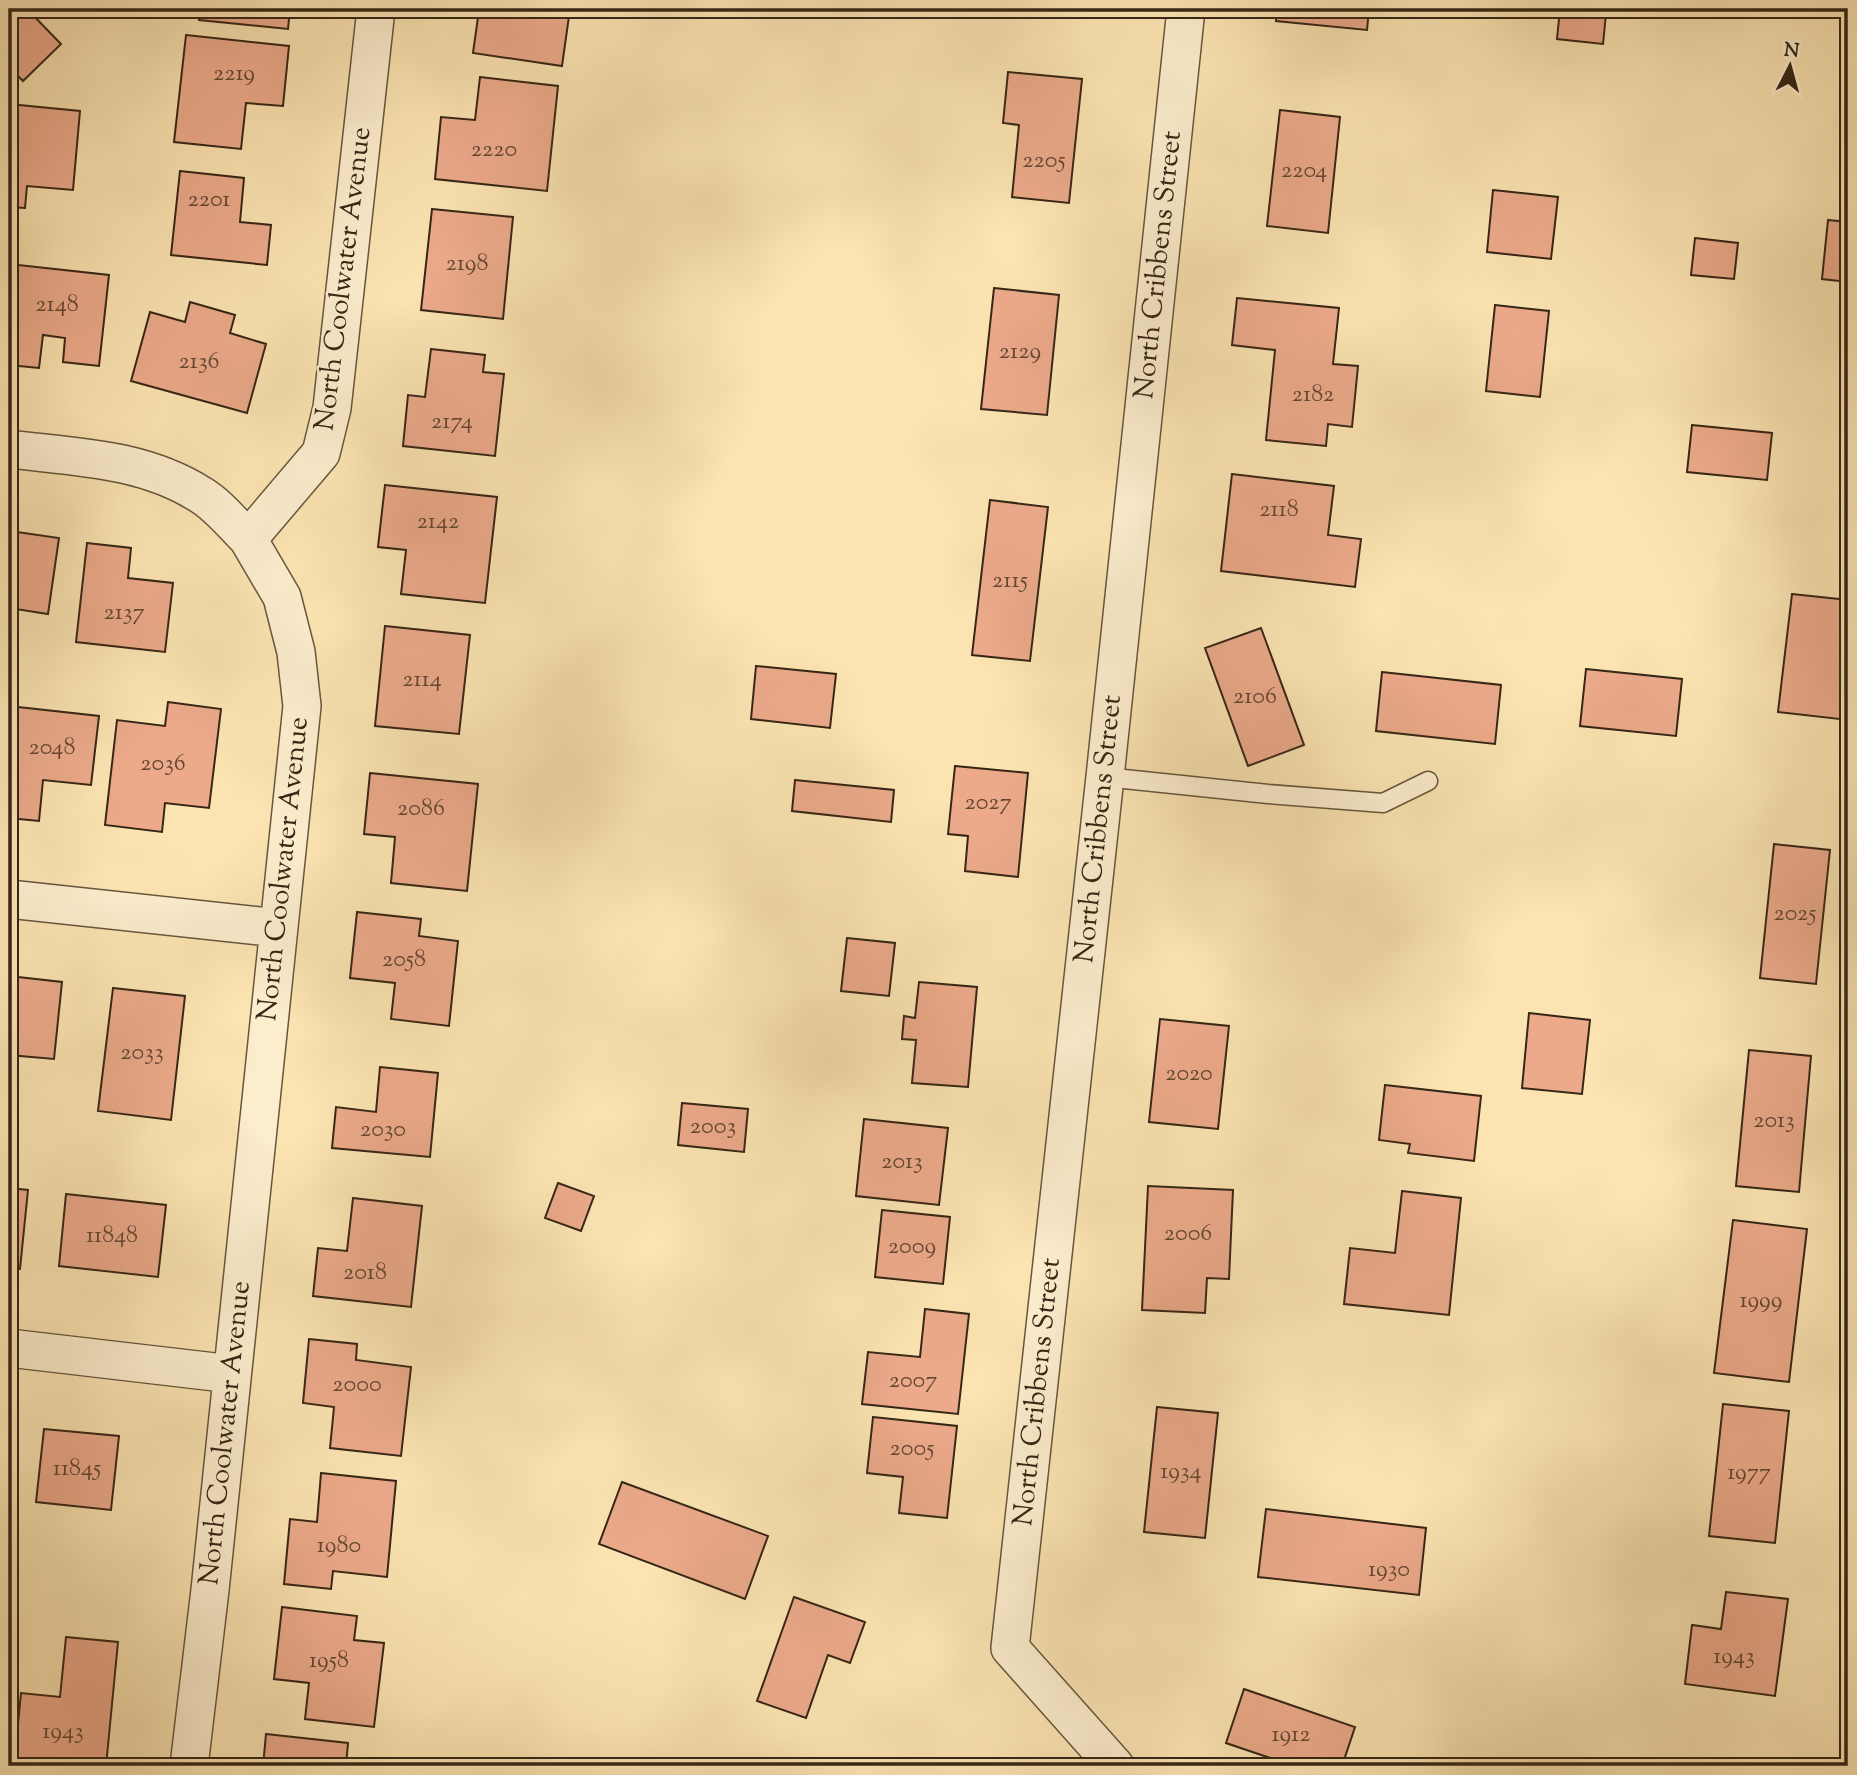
<svg xmlns="http://www.w3.org/2000/svg" width="1857" height="1775" viewBox="0 0 1857 1775" font-family="'Sorts Mill Goudy',serif">
<rect width="100%" height="100%" fill="#fbe4b2"/>
<filter id="stains"><feTurbulence type="fractalNoise" baseFrequency=".00286" numOctaves="4"/><feColorMatrix values="0 0 0 0 .2 0 0 0 0 .09 0 0 0 0 .02 0 0 0 .5 -.17"/></filter>
<radialGradient id="worn" r=".72"><stop offset=".6" stop-color="#630" stop-opacity="0"/><stop offset="1" stop-color="#630" stop-opacity=".3"/></radialGradient>
<!-- building -->
<path fill="#ecaa8b" stroke="#362616" stroke-width="2" d="M9,9h18l34,35 -38,37 -14,-14z
M200,9h90l-2,20 -89,-9z
M466,9h104l-8,57 -89,-13 6,-43z
M1277,9h92l-2,21 -91,-9z
M1560,9l46,5 -3,30 -46,-5z
M186,35l103,11 -6,60 -37,-3 -5,46 -67,-7z
M1848,54v60h-6z
M1008,72l74,7 -13,124 -57,-6 7,-72 -16,-2z
M480,77l78,9 -11,105 -112,-12 6,-62 34,3z
M9,104l71,7 -7,79 -46,-4 -2,22 -16,-1z
M1280,110l60,7 -12,116 -61,-7z
M180,171l64,7 -4,44 31,3 -4,40 -96,-10z
M1493,190l65,7 -7,62 -64,-7z
M432,209l81,8 -10,102 -82,-9z
M1828,220l20,2v60l-26,-3z
M1695,238l43,5 -4,36 -43,-4z
M9,264l100,11 -10,91 -36,-4 2,-24 -22,-3 -4,33 -30,-3z
M994,288l65,7 -12,120 -66,-6z
M1237,298l102,10 -6,56 25,2 -6,61 -24,-3 -2,22 -60,-6 9,-90 -43,-5z
M190,302l45,13 -5,18 36,11 -19,69 -116,-32 19,-69 35,10z
M1495,305l54,6 -9,86 -54,-6z
M431,349l54,6 -2,17 21,2 -9,82 -92,-10 5,-51 17,2z
M1848,384v84l-8,-1z
M1692,425l80,8 -5,47 -80,-8z
M1232,474l102,12 -6,49 33,4 -6,48 -134,-16z
M385,485l112,12 -12,106 -84,-9 5,-44 -28,-3z
M990,500l58,7 -18,154 -58,-6z
M10,531l49,7 -11,76 -39,-6z
M87,543l44,5 -3,30 45,5 -8,69 -89,-10z
M1792,594l56,6v60l-2,20h2v40l-70,-8z
M385,626l85,9 -11,99 -84,-8z
M1261,628l43,117 -56,21 -43,-118z
M756,666l80,8 -6,54 -79,-9z
M1586,669l96,10 -6,57 -96,-10z
M1382,672l119,13 -6,59 -119,-13z
M168,702l53,7 -12,99 -44,-5 -3,29 -57,-7 12,-105 48,6z
M9,706l90,10 -8,69 -48,-5 -4,41 -30,-3z
M955,766l73,7 -10,104 -53,-6 3,-35 -20,-2z
M370,773l108,11 -11,107 -76,-8 4,-46 -31,-3z
M795,780l99,10 -3,32 -99,-11z
M1774,844l56,6 -14,134 -56,-6z
M357,912l64,7 -2,17 39,5 -9,85 -58,-7 4,-36 -45,-5z
M847,938l48,5 -6,53 -48,-5z
M9,976l53,6 -8,77 -45,-4z
M919,982l58,5 -9,100 -56,-4 4,-43 -14,-1 2,-23 11,2z
M113,988l72,8 -14,124 -73,-9z
M1529,1013l61,7 -8,74 -60,-6z
M1160,1019l69,7 -11,103 -69,-7z
M1749,1050l62,6 -12,136 -63,-6z
M380,1067l58,6 -8,84 -98,-9 4,-41 40,5z
M1385,1085l96,11 -7,65 -66,-8 2,-9 -31,-4z
M682,1103l66,6 -4,43 -66,-7z
M864,1119l84,9 -9,77 -83,-9z
M558,1183l36,13 -13,35 -36,-13z
M1148,1186l85,4 -4,89 -22,-1 -2,35 -63,-3z
M9,1188l19,2 -8,79 -11,-1z
M1402,1191l59,7 -12,117 -105,-11 6,-56 45,5z
M66,1194l100,11 -8,72 -99,-11z
M353,1198l69,8 -11,101 -98,-11 5,-48 29,3z
M882,1210l68,7 -7,67 -68,-7z
M1733,1220l74,9 -18,153 -75,-9z
M925,1309l44,5 -11,100 -96,-10 6,-52 52,5z
M309,1339l48,5 -1,16 55,7 -10,89 -71,-8 4,-41 -31,-4z
M1723,1404l66,7 -14,132 -66,-7z
M1157,1407l61,6 -13,125 -61,-6z
M873,1417l84,9 -10,92 -48,-5 4,-36 -36,-4z
M9,1425l7,1 -7,56z
M44,1429l75,7 -8,74 -75,-8z
M321,1473l75,8 -9,96 -54,-6 -2,18 -47,-5 6,-65 27,3z
M622,1482l146,54 -23,63 -146,-55z
M1266,1509l160,19 -7,67 -161,-18z
M1726,1592l62,7 -13,97 -90,-12 7,-59 29,4z
M794,1597l71,25 -15,41 -22,-8 -22,63 -49,-17z
M282,1607l75,9 -3,24 30,3 -10,84 -69,-8 4,-36 -35,-4z
M66,1637l52,5 -12,124h-92l7,-73 39,4z
M1244,1689l111,38 -13,39h-55l1,-2 -62,-21z
M266,1734l82,9 -2,23h-83z"/>
<g fill="none" stroke-linecap="round" stroke-linejoin="round">
<defs>
<path id="service" d="M1105,777l163,17 115,9 45,-22"/>
<path id="minor" d="M9,449c66,8 134,9 192,46 17,10 33,30 47,44
M9,899l269,29
M9,1348l223,26
M189,1766l21,-176 92,-884 -6,-54 -14,-55 -34,-58 73,-86 11,-45 44,-399
M1115,1766l-105,-118 95,-871 81,-768"/>
</defs>
<!-- service casing -->
<use href="#service" stroke="#67563d" stroke-width="21"/>
<!-- minor casing -->
<use href="#minor" stroke="#67563d" stroke-width="40"/>
<!-- service -->
<use href="#service" stroke="#fcedcd" stroke-width="18"/>
<!-- minor -->
<use href="#minor" stroke="#fcedcd" stroke-width="37"/>
</g>
<g text-anchor="middle" dominant-baseline="central" stroke-width="5" stroke-linejoin="round" paint-order="stroke">
<!-- number labels -->
<g font-size="24" fill="#644733">
<text x="234" y="74">2219</text>
<text x="494" y="150">2220</text>
<text x="1044" y="161">2205</text>
<text x="1304" y="171">2204</text>
<text x="209" y="200">2201</text>
<text x="467" y="264">2198</text>
<text x="57" y="305">2148</text>
<text x="1020" y="352">2129</text>
<text x="199" y="362">2136</text>
<text x="1313" y="395">2182</text>
<text x="452" y="422">2174</text>
<text x="1279" y="510">2118</text>
<text x="438" y="522">2142</text>
<text x="1010" y="581">2115</text>
<text x="124" y="613">2137</text>
<text x="422" y="680">2114</text>
<text x="1255" y="697">2106</text>
<text x="52" y="748">2048</text>
<text x="163" y="764">2036</text>
<text x="988" y="803">2027</text>
<text x="421" y="809">2086</text>
<text x="1795" y="914">2025</text>
<text x="404" y="960">2058</text>
<text x="142" y="1053">2033</text>
<text x="1189" y="1074">2020</text>
<text x="1774" y="1121">2013</text>
<text x="713" y="1127">2003</text>
<text x="383" y="1130">2030</text>
<text x="902" y="1162">2013</text>
<text x="1188" y="1234">2006</text>
<text x="112" y="1236">11848</text>
<text x="912" y="1247">2009</text>
<text x="365" y="1273">2018</text>
<text x="1761" y="1301">1999</text>
<text x="913" y="1381">2007</text>
<text x="357" y="1385">2000</text>
<text x="912" y="1449">2005</text>
<text x="77" y="1469">11845</text>
<text x="1181" y="1472">1934</text>
<text x="1749" y="1473">1977</text>
<text x="339" y="1546">1980</text>
<text x="1389" y="1570">1930</text>
<text x="1734" y="1657">1943</text>
<text x="329" y="1661">1958</text>
<text x="63" y="1732">1943</text>
<text x="1291" y="1735">1912</text>
</g>
<!-- street labels -->
<g font-size="28" fill="#362616" stroke="#fcedcd">
<text transform="translate(1159 265) rotate(-84)">North Cribbens Street</text>
<text transform="translate(344 279) rotate(-83)">North Coolwater Avenue</text>
<text transform="translate(1099 829) rotate(-84)">North Cribbens Street</text>
<text transform="translate(284 869) rotate(-84)">North Coolwater Avenue</text>
<text transform="translate(1038 1392) rotate(-84)">North Cribbens Street</text>
<text transform="translate(226 1433) rotate(-84)">North Coolwater Avenue</text>
</g>
</g>
<!-- margin -->
<rect width="1857" height="1775" fill="none" stroke="#fbe4b2" stroke-width="35"/>
<rect x="10" y="10" width="1836" height="1754" fill="none" stroke="#362616" stroke-width="3.5"/>
<rect x="18" y="18" width="1822" height="1740" fill="none" stroke="#362616" stroke-width="2"/>
<!-- north arrow -->
<g transform="translate(1790 66) rotate(6)" stroke="#fcedcd" stroke-width="5" paint-order="stroke">
<path d="M0-5L12 26L0 18L-12 26Z" fill="#362616"/>
<text y="-10" font-size="19" font-weight="bold" text-anchor="middle" fill="#362616">N</text>
</g>
<rect width="100%" height="100%" filter="url(#stains)"/>
<rect width="100%" height="100%" fill="url(#worn)"/>
</svg>
